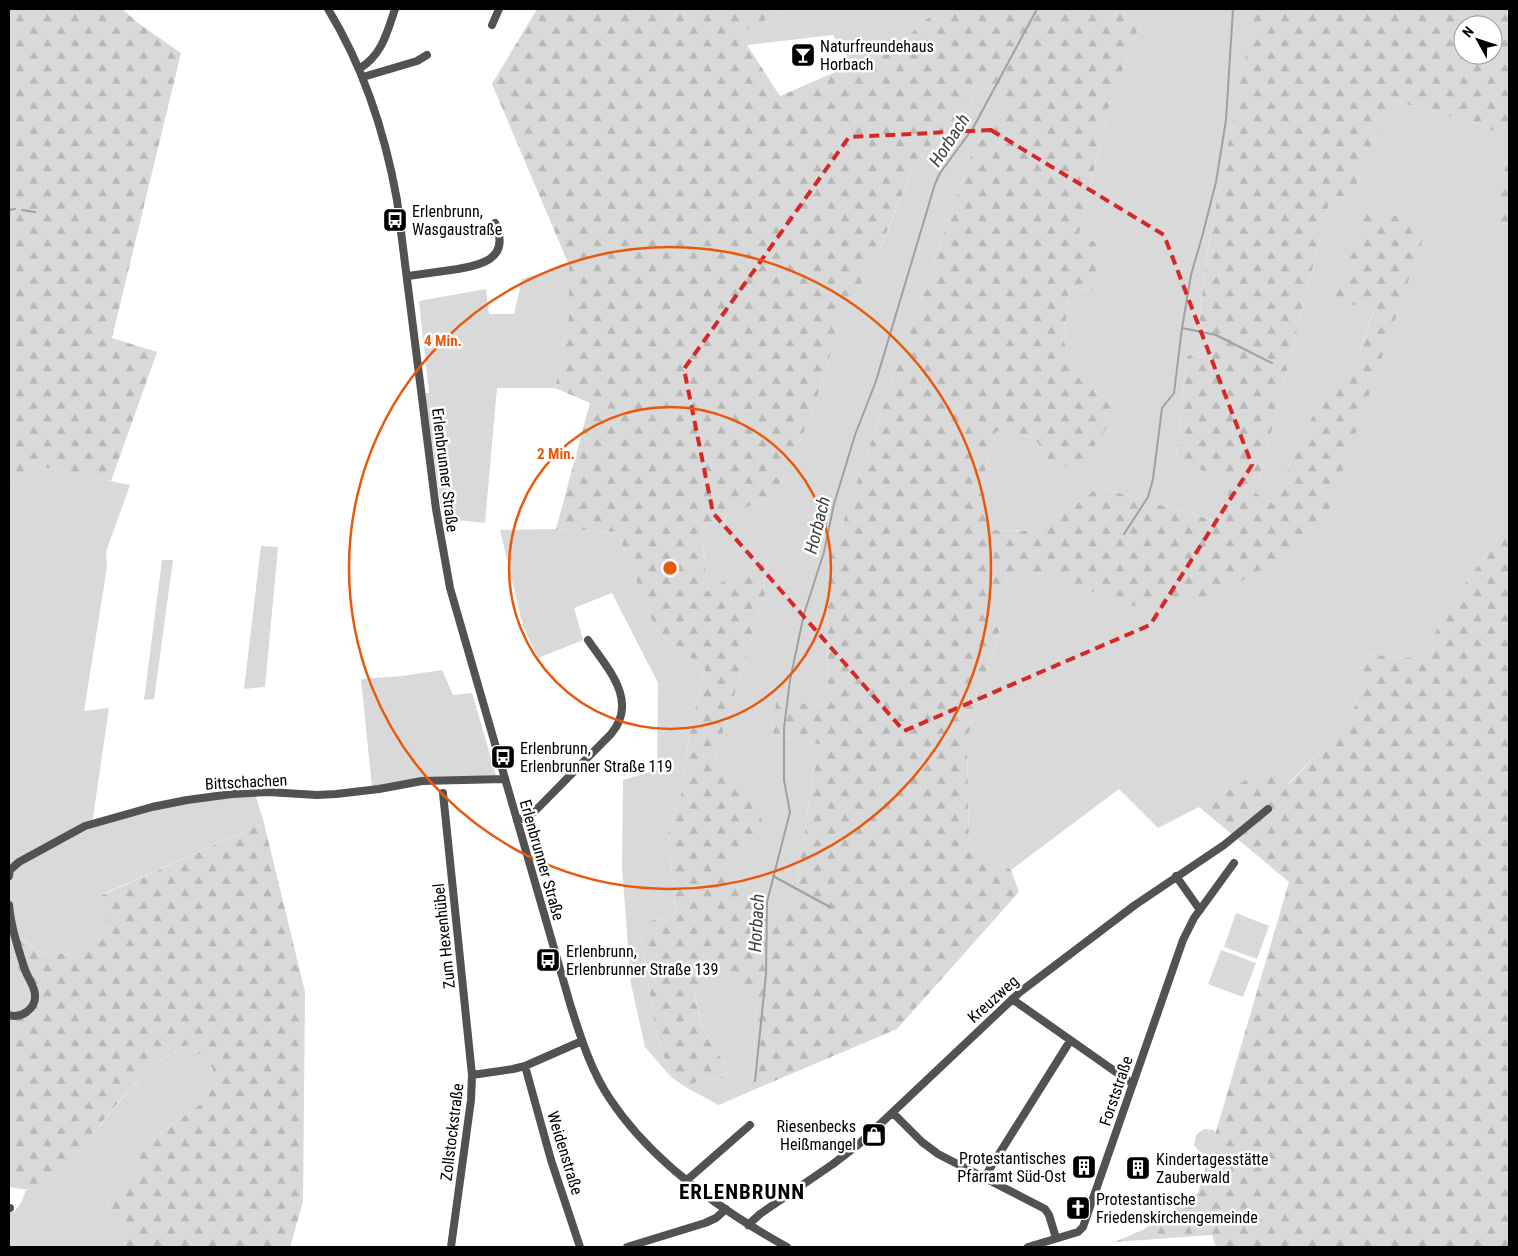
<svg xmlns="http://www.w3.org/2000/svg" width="1518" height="1256" viewBox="0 0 1518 1256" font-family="'Roboto Condensed',sans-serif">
<defs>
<pattern id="forest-firs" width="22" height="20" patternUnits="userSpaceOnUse" patternTransform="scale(1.25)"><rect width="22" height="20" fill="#d9d9d9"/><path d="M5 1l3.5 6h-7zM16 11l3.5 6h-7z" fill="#b8b8b8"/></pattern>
</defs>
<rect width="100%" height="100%" fill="#fff"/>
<!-- green -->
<path fill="#d9d9d9" d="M789,9h149l-31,28 -55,28 -19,-30 -86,10 -2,-15 37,-19z
M1146,9h110l-47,233 -10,76 15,30 -27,8 -11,104 57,22 -14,40 -120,-35 -62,44 -46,-1 -11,-40 16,-59 39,7 18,31 66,-60 -39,-29 -16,-38 5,-56 25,5 9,-48 -25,-5 30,-128z
M982,88l35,11 -42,45 -148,424 1,137 -52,-2 -4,30 50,12 -9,30 -17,116 -15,26 -59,-51 36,-22 -45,-79 52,-170 -1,-40 -57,38 -5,-66 73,-32 38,-84 27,-88 42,-79 34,-82z
M1392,100l95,27 22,15v8l-15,76 15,3v293l-62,87 -25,50 -56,-5 -11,53 -30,38 -37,39 -13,-21 -76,44 -41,21 -39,-39 -108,81 -42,-26 -2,-105 33,-110 -15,-12 29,-47 33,5 84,31 188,-71 108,-307 -93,71 40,11 -18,51 -45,58 -39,84 -16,-10 75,-298 19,4z
M569,265v52l-14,71h-58l-12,135 -29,-3 -13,1 -18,-128h4l-10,-92 67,-12 3,25h25l8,-35z
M43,467l87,18 -24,67 1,15 -23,144 25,-3 -17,116 60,-17 103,-14 9,30 -161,71 4,40 -34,21 -32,-3 -28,-18 -4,7v-441l8,-25z
M556,529l61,3 38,96 50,41 -15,60 -9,66 -13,39 8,82 -33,6 -2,18 16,96 14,41 -26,-30 -14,-63 -9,-116 1,-88 34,-10 1,-87 -46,-90 -38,15 9,32 -45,18 -15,-32 -23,-96z
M261,546l17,1 -13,140 -21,2z
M162,560h11l-19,139 -10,1z
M442,670l11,25 19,-2 24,82 -75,4 -49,8 -11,-108 41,-3z
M1236,913l33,13 -12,33 -33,-12z
M9,944l25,69 -19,8 -6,-3z
M1221,950l35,13 -13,34 -35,-13z
M721,972l35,31 -2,56 -3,32 -32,14 -32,-17 14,-9 25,-1 1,-10 -24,-40 -9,-35z
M187,1045l16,12 10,12v16l-7,15 -52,38 -11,11 -7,22 -6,9 -18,15 -5,11 20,41h-118v-35h5l7,-9 5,-13c27,-7 42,-27 59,-47 28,-32 62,-82 102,-98z
M1204,1129l10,1 6,9 -10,16 -10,-2 -6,-8 2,-10z"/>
<!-- forest -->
<path fill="url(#forest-firs)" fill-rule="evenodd" d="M9,9h113l16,14 43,30 -69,285 45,14 -46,129 -68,-14 -26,8 -8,25z
M537,9h252l-7,2 -37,20 2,14 33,51 72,-31 55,-28 31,-28h208l-38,101 -30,128 26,5 -10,48 -25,-5 -5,56 16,38 39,29 -33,50 -33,10 -18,-31 -39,-7 -16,59 11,40 46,1 62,-44 120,35 13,-40 -56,-22 11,-104 27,-8 -15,-30 10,-76 38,-193 9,-40h253v133l-22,-15 -95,-27 -42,99 -19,-4 -75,298 16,10 39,-84 45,-58 18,-50 -40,-12 35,-93 58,22 -107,307 -106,62 -83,9 -84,-31 -33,-5 -29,47 15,12 -33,110 2,105 42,26 8,22 -122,137 -146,62 3,-32 2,-56 -35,-31 -27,22 9,34 24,40 -1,10 -25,1 -14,9 -16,-11 -14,-41 -16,-96 2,-18 33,-6 -8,-82 13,-39 9,-66 15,-60 -50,-41 -38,-96 -61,-3 34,-126 -35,-15 14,-71v-52l-77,-181zM1463,25h30v30h-30zM982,88l34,12 -41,44 -148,424 1,137 -52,-3 -4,31 50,12 -9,30 -17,116 -15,26 -59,-51 36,-22 4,-24 -23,-45 -26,-10 52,-170 -1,-40 -57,37 -5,-65 73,-32 38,-84 27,-88 40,-75 36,-86z
M1509,150v79l-16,-3z
M1509,522v725h-293l-4,-12 -98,7 29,-12 55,-37 91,-311 -90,-75 76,-44 14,21 36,-39 30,-38 11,-53 56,5 25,-50z
M264,823l41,169 -2,210 -13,45h-163l-20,-40 5,-12 18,-15 6,-9 6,-21 12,-12 52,-38 7,-15v-16l-10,-12 -16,-12c-41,16 -78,70 -106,103 -12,14 -25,31 -42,38 -10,5 -20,3 -30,1v-169l6,3 19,-8 -25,-69v-3l3,-7 29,18 32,3 34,-21 -5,-39z"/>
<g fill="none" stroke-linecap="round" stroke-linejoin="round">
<!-- stream -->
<path stroke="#a0a0a0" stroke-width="2" d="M1233,9l-7,111 -10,62 -14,55 -11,38 -9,53 34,7 56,28
M9,210l6,-1
M22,210l13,2
M1124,534l24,-37 5,-18 9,-71 12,-15 8,-65
M773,876l57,31
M755,1081l11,-107 1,-72 23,-90 -6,-32v-52l6,-48 14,-66 20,-62 10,-48 21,-69 21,-54 59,-197 5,-11 33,-45 64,-119"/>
<!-- minor -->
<path stroke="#525252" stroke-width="8" d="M328,9c36,59 57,124 69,191l39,309 14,79 121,419c10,31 20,64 39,92 41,62 112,112 177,148
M492,25l7,-16
M359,69c23,-14 28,-36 36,-60
M363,77l54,-16 10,-6
M408,276c14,-2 28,-4 43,-6 28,-4 61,-10 44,-47
M443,793l29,282 -1,25 -20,147
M517,821l14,-6 4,-4 76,-77c28,-33 -3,-65 -23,-94
M9,876l1,-6 9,-8 66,-36 67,-19 35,-7 45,-6 36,-2 49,3 19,-1 43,-5 43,-8 82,-2
M1176,876l24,34
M9,905c2,22 9,43 16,65 3,8 10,17 10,25 1,14 -14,24 -26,20
M1012,999l121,85
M525,1066l26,94 29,87
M472,1075l41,-6 12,-3 57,-25
M893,1113l29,29 16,12 107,55 4,6 7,23
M984,1178l86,-137
M687,1180l63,-55
M9,1208h1
M748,1225l12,-11 73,-50 26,-20 161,-152 115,-87 89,-60 44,-36
M627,1247l78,-24 11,-5 10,-9
M1028,1247l50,-15 5,-5 100,-287 11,-22 40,-55"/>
</g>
<!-- marked area -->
<path fill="none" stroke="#d62828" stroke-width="4" stroke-dasharray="10 6" stroke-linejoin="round" d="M991,130l173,105 88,230 -102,160 -246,106 -191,-218 -29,-144 165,-232z"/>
<!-- distance rings -->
<g fill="none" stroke="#e8590c" stroke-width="2.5">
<circle cx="670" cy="568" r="161"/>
<circle cx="670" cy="568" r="321"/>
</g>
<!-- icons -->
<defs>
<symbol id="bar-square" viewBox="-11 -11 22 22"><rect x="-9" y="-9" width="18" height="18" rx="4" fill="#000" stroke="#fff"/><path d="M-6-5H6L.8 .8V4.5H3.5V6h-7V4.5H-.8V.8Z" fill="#fff"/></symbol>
<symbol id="bus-square" viewBox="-11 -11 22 22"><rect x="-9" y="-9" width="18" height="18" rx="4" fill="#000" stroke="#fff"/><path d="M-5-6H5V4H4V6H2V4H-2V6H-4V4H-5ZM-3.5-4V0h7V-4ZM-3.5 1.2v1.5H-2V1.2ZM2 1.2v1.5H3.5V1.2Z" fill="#fff"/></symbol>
<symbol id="shop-square" viewBox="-11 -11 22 22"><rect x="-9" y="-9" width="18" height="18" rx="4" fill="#000" stroke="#fff"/><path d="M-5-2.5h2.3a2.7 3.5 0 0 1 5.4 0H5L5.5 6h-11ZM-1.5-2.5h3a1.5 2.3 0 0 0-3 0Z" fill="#fff"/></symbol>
<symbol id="building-square" viewBox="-11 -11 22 22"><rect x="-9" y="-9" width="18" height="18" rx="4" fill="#000" stroke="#fff"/><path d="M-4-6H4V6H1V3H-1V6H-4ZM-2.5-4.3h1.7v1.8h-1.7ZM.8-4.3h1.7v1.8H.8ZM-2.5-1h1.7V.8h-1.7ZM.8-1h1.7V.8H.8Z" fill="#fff"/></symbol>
<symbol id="church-square" viewBox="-11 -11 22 22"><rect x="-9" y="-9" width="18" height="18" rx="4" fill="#000" stroke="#fff"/><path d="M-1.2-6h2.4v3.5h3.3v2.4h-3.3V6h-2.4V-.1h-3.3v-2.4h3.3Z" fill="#fff"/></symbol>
</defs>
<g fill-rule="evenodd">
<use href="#bar-square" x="789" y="41" width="28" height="28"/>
<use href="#bus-square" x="381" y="206" width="28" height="28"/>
<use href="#bus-square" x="489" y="743" width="28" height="28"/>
<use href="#bus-square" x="534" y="946" width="28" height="28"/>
<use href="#shop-square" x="860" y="1121" width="28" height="28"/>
<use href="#building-square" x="1070" y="1153" width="28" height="28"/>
<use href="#building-square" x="1124" y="1154" width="28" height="28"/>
<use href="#church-square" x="1064" y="1194" width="28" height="28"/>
</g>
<g text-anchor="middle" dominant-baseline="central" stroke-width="5" stroke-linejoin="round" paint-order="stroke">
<!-- poi labels -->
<g font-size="16" fill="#000" stroke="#fff" text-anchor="start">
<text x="820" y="46">Naturfreundehaus<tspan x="820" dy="18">Horbach</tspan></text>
<text x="412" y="211">Erlenbrunn,<tspan x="412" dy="18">Wasgaustraße</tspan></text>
<text x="520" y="748">Erlenbrunn,<tspan x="520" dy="18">Erlenbrunner Straße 119</tspan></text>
<text x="566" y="951">Erlenbrunn,<tspan x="566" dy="18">Erlenbrunner Straße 139</tspan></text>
<text x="856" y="1126" text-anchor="end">Riesenbecks<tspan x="856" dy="18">Heißmangel</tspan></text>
<text x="1066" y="1158" text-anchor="end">Protestantisches<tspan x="1066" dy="18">Pfarramt Süd-Ost</tspan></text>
<text x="1156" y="1159">Kindertagesstätte<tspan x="1156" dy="18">Zauberwald</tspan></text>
<text x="1096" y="1199">Protestantische<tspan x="1096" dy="18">Friedenskirchengemeinde</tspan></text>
</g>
<!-- street labels -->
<g font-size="16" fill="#000" stroke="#fff">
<text transform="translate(445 470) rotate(83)">Erlenbrunner Straße</text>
<text transform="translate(246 782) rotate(-3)">Bittschachen</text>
<text transform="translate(542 860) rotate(74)">Erlenbrunner Straße</text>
<text transform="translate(444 936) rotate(-96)">Zum Hexenhübel</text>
<text transform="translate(993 999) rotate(-42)">Kreuzweg</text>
<text transform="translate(1116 1091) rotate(-71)">Forststraße</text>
<text transform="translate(452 1132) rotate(-83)">Zollstockstraße</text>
<text transform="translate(565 1153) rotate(73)">Weidenstraße</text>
</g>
<!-- water labels -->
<g font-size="18" font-style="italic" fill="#414141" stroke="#fff">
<text transform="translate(949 140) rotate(-57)">Horbach</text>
<text transform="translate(817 525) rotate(-76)">Horbach</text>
<text transform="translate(756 923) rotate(-87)">Horbach</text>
</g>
<!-- district labels -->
<g font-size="21" font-weight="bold" letter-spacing="1" fill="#000" stroke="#fff">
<text x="742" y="1192">ERLENBRUNN</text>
</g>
</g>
<circle cx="670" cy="568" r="8" fill="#e8590c" stroke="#fff" stroke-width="2.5"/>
<g font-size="15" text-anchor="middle" font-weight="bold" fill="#e8590c" stroke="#fff" stroke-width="5" stroke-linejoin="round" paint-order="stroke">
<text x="443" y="346">4 Min.</text>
<text x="556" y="459">2 Min.</text>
</g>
<!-- border -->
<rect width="1518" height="1256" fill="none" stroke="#000000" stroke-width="20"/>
<!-- north arrow -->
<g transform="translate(1478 40) rotate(310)"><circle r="24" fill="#ffffff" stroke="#999999"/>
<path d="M0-4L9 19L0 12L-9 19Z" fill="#000000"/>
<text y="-8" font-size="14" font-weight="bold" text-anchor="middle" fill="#000000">N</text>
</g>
</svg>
